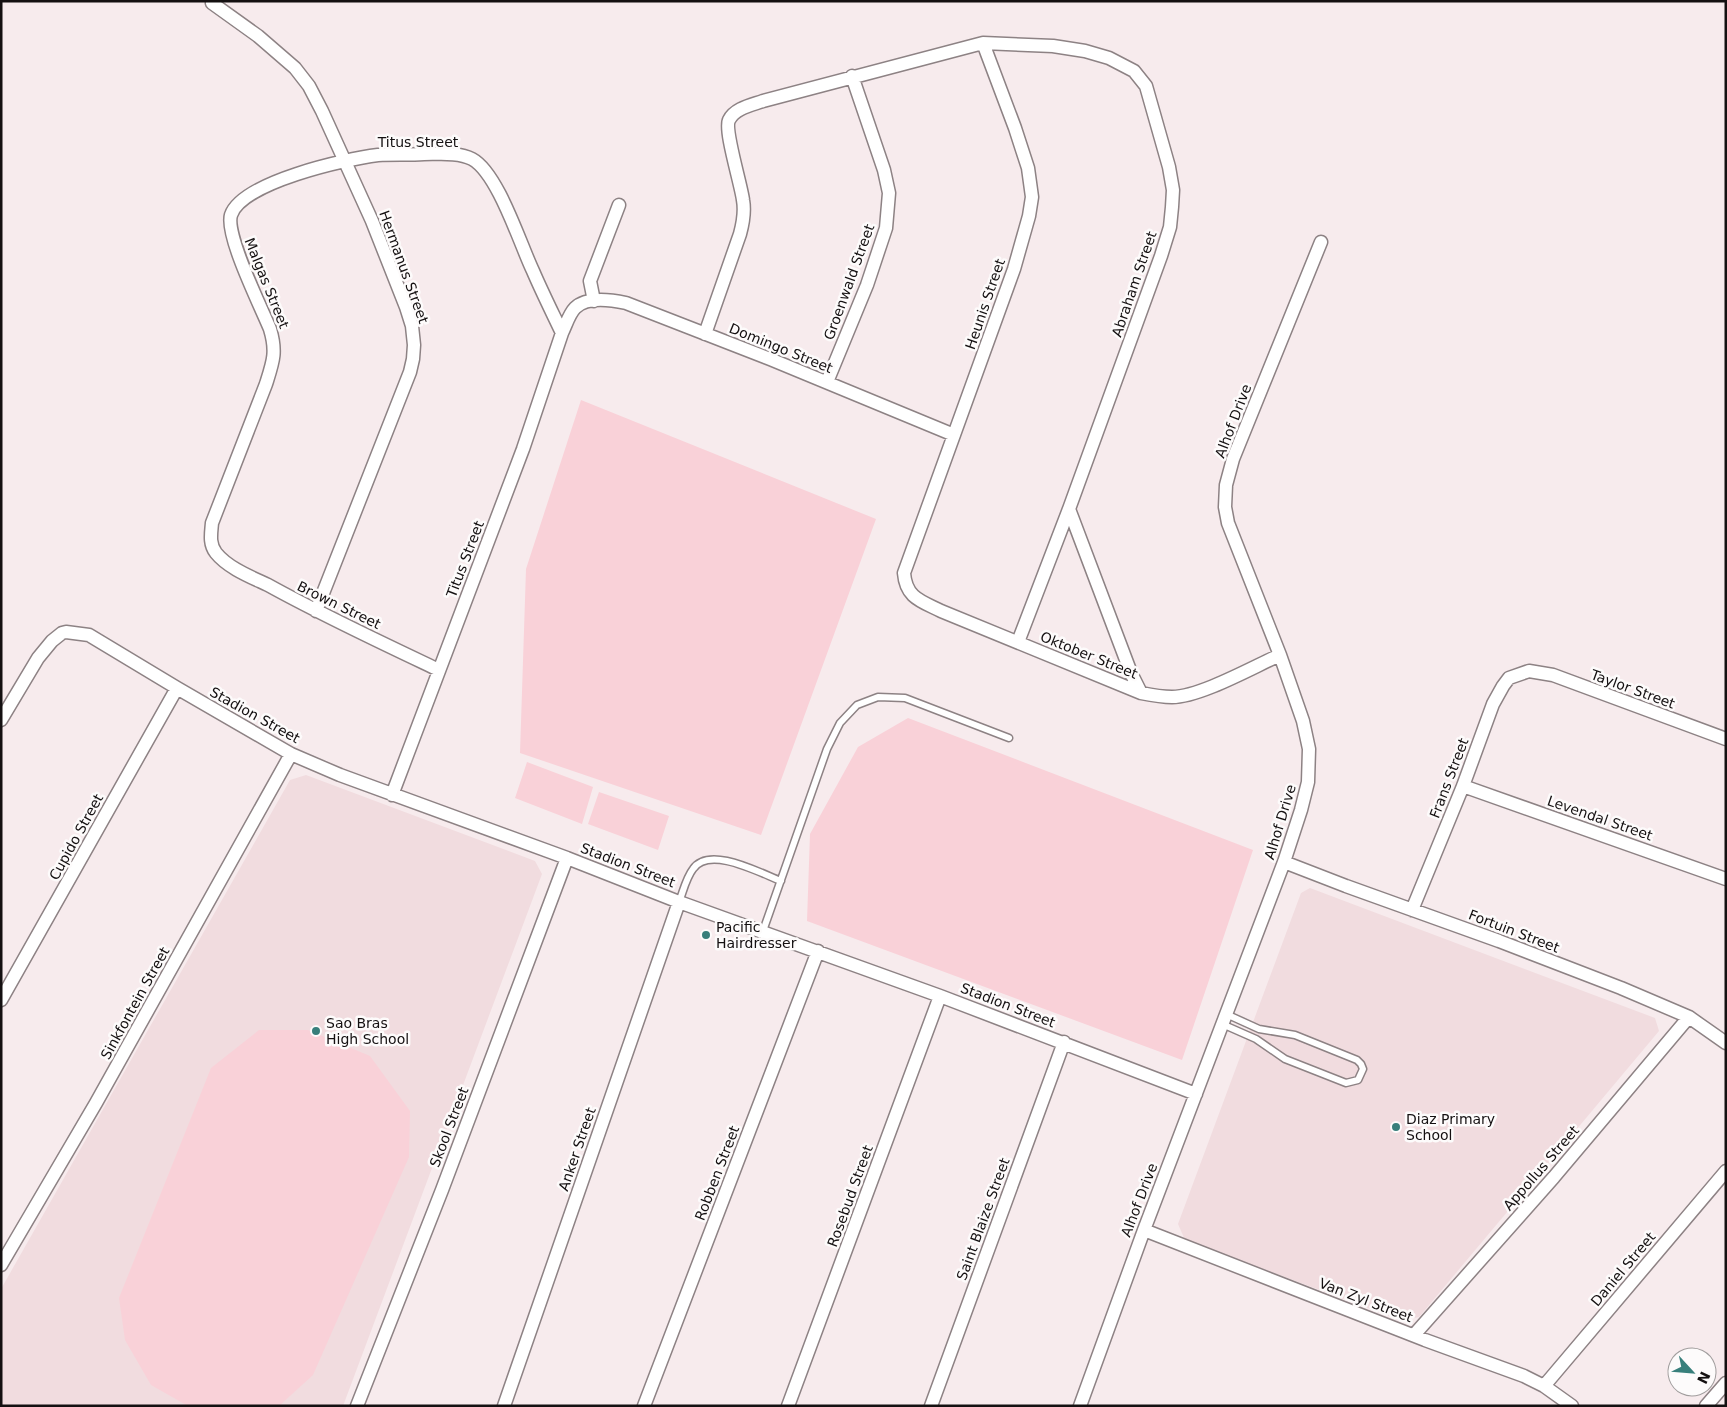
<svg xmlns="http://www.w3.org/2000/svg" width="1727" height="1407" viewBox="0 0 1727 1407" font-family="'DejaVu Sans',sans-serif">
<rect width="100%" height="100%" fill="#f7ebed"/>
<!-- built -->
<path fill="#f1dcdf" d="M306,775l229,86 7,13 -199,532h-342v-117l289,-509z
M1310,888l345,130 4,13 -240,286 -16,4 -218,-81 -7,-16 123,-331z"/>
<!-- green -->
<path fill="#f9d1d8" d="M581,400l295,119 -115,316 -241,-82 6,-184z
M908,718l345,132 -71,210 -375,-139 3,-87 48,-87z
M527,762l66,25 -11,37 -67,-26z
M599,792l70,24 -11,34 -70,-26z
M259,1030h49l62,26 40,55 -1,46 -96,218 -34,31h-91l-37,-21 -26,-45 -6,-42 92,-230z"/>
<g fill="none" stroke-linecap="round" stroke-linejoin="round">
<defs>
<path id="lane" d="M679,902c4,-10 7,-24 14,-33 16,-24 67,4 88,12
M763,931l64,-182 13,-26 17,-18 21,-8 27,1 104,40
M1222,1024l34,15 29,20 61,24 12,-3 5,-11 -2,-5 -4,-4 -62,-25 -36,-6 -33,-15"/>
<path id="street" d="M212,3l46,33 37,32 14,18 13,25 50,110 34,86 6,19 2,19 -1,14 -3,13 -94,239
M983,43l32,85 13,40 4,29 -3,19 -15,53 -110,304c2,25 17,28 37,38l200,82c10,2 21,4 31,4 28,0 81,-30 108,-42
M594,301l-4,-20 29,-76
M562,333c4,-8 7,-19 13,-25 12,-12 37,-8 51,-5l144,56 184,76
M705,334l35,-100c3,-11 5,-23 3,-34 -2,-16 -19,-70 -14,-80 6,-12 23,-15 34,-19l220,-58 70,3 32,5 24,7 25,13 12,15 23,81 4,23 -1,17 -2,20 -9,29 -92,253 62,164 10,20
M827,382l40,-97 19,-57 3,-35 -5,-23 -32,-94
M1018,642l51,-133
M1,720l37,-62 14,-17 10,-8 4,-1 23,3 88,53 114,66 49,21 227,83 112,44 261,94 256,98
M1463,786l263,93
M392,795l131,-346 39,-116c-10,-21 -20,-41 -29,-62 -13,-27 -35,-98 -61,-112 -13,-7 -33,-5 -48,-5 -15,1 -31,0 -46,1 -32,4 -136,27 -147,60 -6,20 30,92 39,114 7,23 3,33 -4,55l-54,139c-1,11 -3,21 4,30 12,15 35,24 52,32 56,31 114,58 171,85
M1284,862l62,24 153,55 122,47 68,29 37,26
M1412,910l51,-124 30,-82 10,-18 6,-8 20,-7 24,4 173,64
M1,1000l176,-312
M1144,1230l281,110 99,36 20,10 28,20
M1,1265l95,-162 195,-349
M1414,1335l140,-158 135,-160
M1544,1386l182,-215
M357,1406l85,-216 125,-332
M504,1406l175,-504
M644,1406l174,-455
M788,1406l152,-410
M931,1406l133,-364
M1080,1406l64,-176 140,-368 17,-52 7,-28 1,-33 -6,-28 -23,-66 -52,-132 -3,-16 1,-22 7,-26 88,-217
M1706,1406l20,-23"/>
</defs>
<!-- lane casing -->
<use href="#lane" stroke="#8d8284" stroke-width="9"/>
<!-- street casing -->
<use href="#street" stroke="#8d8284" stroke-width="15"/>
<!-- lane -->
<use href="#lane" stroke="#fff" stroke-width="6"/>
<!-- street -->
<use href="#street" stroke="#fff" stroke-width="12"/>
</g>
<!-- markers -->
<g fill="#387f7b" stroke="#fdfbfb" stroke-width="2">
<circle cx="706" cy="935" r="5"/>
<circle cx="316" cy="1031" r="5"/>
<circle cx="1396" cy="1127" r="5"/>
</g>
<g text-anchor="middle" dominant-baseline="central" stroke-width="5" stroke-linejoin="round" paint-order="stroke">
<!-- street labels -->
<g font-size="14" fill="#141011" stroke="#fdfbfb">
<text x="418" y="142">Titus Street</text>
<text transform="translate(404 267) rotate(70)">Hermanus Street</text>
<text transform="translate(849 282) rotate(-70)">Groenwald Street</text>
<text transform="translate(267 283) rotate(68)">Malgas Street</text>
<text transform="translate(1134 284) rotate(-71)">Abraham Street</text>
<text transform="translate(985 304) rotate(-71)">Heunis Street</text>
<text transform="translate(781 348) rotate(22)">Domingo Street</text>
<text transform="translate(1233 421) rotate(-69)">Alhof Drive</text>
<text transform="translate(465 559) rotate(-69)">Titus Street</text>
<text transform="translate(339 605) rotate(26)">Brown Street</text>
<text transform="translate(1089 655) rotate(22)">Oktober Street</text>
<text transform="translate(1633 689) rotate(20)">Taylor Street</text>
<text transform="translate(255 715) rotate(29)">Stadion Street</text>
<text transform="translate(1449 778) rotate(-69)">Frans Street</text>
<text transform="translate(1600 818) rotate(19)">Levendal Street</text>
<text transform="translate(1280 822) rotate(-73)">Alhof Drive</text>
<text transform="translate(76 837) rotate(-61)">Cupido Street</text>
<text transform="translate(628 865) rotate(21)">Stadion Street</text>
<text transform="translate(1514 931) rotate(21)">Fortuin Street</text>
<text transform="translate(135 1003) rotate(-61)">Sinkfontein Street</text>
<text transform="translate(1008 1005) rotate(21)">Stadion Street</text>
<text transform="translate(449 1127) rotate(-69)">Skool Street</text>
<text transform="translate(577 1149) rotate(-71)">Anker Street</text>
<text transform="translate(1541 1168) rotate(-49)">Appollus Street</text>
<text transform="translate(717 1173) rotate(-69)">Robben Street</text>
<text transform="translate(850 1196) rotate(-70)">Rosebud Street</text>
<text transform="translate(1139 1200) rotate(-69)">Alhof Drive</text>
<text transform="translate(983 1219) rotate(-70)">Saint Blaize Street</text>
<text transform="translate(1623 1269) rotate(-50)">Daniel Street</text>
<text transform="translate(1366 1300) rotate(21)">Van Zyl Street</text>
</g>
<!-- poi labels -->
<g font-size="14" fill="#141011" stroke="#fdfbfb" text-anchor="start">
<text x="716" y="927">Pacific<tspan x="716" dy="16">Hairdresser</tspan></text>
<text x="326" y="1023">Sao Bras<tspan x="326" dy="16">High School</tspan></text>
<text x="1406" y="1119">Diaz Primary<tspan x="1406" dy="16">School</tspan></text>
</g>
</g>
<!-- border -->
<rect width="1727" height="1407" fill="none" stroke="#141011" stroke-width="5"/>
<!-- north arrow -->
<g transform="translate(1692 1372) rotate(116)"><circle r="24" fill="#fdfbfb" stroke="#a09d9d"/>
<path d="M0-4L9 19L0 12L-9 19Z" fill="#387f7b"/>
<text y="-8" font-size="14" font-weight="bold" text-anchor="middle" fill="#141011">N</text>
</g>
</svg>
